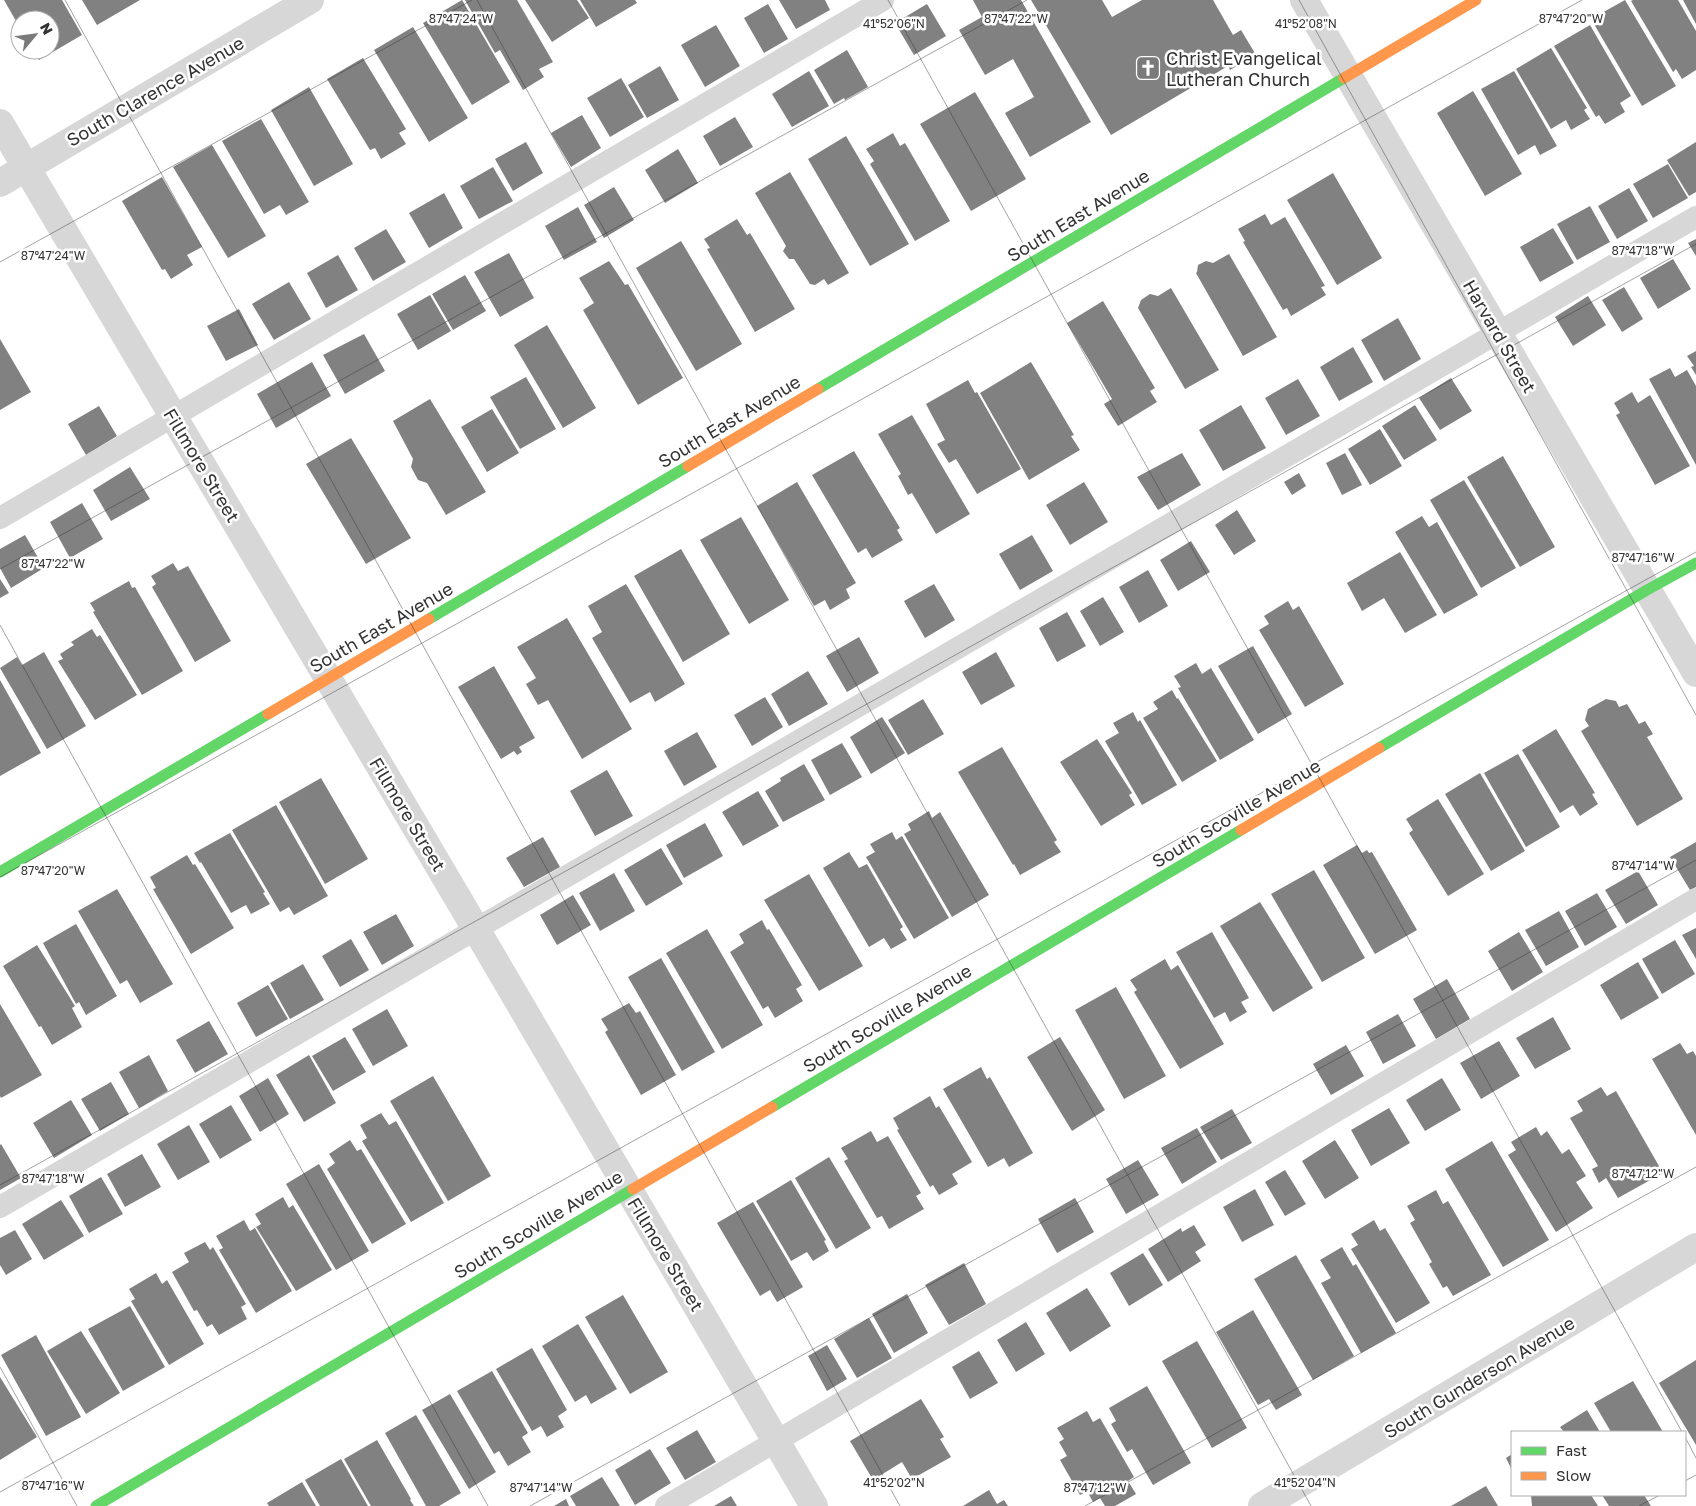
<svg xmlns="http://www.w3.org/2000/svg" width="1696" height="1506" viewBox="0 0 1696 1506" font-family="'Golos Text',sans-serif">
<rect width="100%" height="100%" fill="#fff"/>
<!-- building -->
<path fill="#818181" d="M4,0h58l20,35 -43,25 -6,-10h17v-30h-30v8z
M82,0h58l-43,25z
M462,0l48,82 -38,23 -49,-82z
M465,0h52l36,62 -14,7 5,8 -21,13 -23,-40 -5,3z
M525,0h52l12,18 -37,24z
M580,0h55l2,3 -41,24z
M779,0h46l5,10 -34,19z
M973,0h48l70,122 -61,35 -25,-44 29,-16 -21,-38 -28,16 -26,-45 23,-13z
M1031,0h71l10,17 30,-17h71l20,35 8,-5 15,25 -26,15 -2,-4 -117,69z
M1625,0l51,86 -34,20 -51,-87z
M1633,0h45l18,31v39l-14,9 -6,-10 -3,3 -42,-71z
M1683,0h13v24z
M768,4l20,35 -24,14 -20,-35z
M927,4l19,32 -32,19 -19,-32z
M716,25l24,41 -35,21 -24,-42z
M1590,25l41,71 -11,7 5,9 -20,12 -6,-9 -3,2 -42,-71z
M413,27l55,91 -39,24 -55,-92z
M1551,48l36,60 -3,2 6,9 -19,11 -5,-10 -15,9 -35,-60z
M847,50l21,37 -23,13 -1,-2 -10,6 -20,-34z
M363,58l43,71 -7,4 7,11 -25,15 -6,-11 -5,2 -43,-71z
M660,66l19,34 -32,18 -19,-33z
M809,71l20,35 -37,21 -20,-33z
M1514,71l43,75 -17,9 -5,-10 -17,10 -37,-66z
M621,78l23,39 -34,20 -23,-39z
M309,87l44,77 -39,22 -43,-76z
M1473,91l49,83 -37,22 -48,-83z
M975,92l51,87 -55,32 -51,-87z
M582,115l19,33 -30,19 -20,-34z
M735,117l18,30 -33,19 -17,-30z
M261,119l48,83 -23,13 -6,-10 -16,9 -42,-73z
M893,133l7,13 5,-3 45,78 -35,20 -45,-77 4,-3 -8,-12z
M846,136l63,108 -39,22 -62,-107z
M526,142l17,31 -30,18 -18,-32z
M1696,142v50l-7,4 -22,-36z
M212,145l54,91 -38,22 -55,-91z
M678,149l20,34 -33,20 -20,-33z
M1668,164l20,34 -35,20 -20,-34z
M493,167l20,34 -34,18 -19,-33z
M790,172l59,101 -21,12 -4,-6 -9,6 -5,-1 -16,-25h-5l-6,-8 3,-5 -31,-53z
M1333,173l49,85 -45,27 -50,-85z
M162,177l40,70 -15,8 6,10 -22,14 -6,-10 -3,1 -40,-69z
M614,187l20,33 -30,18 -20,-33z
M1629,188l19,33 -31,18 -19,-33z
M444,193l19,35 -34,20 -20,-35z
M1590,206l20,36 -33,18 -20,-36z
M578,207l19,35 -33,18 -19,-34z
M1265,214l6,11 14,-8 40,69 -4,1 5,8 -35,21 -4,-8 -4,2 -40,-68 2,-1 -7,-12z
M737,219l10,16 3,-2 45,76 -40,23 -48,-83 3,-1 -6,-9z
M1553,228l21,35 -34,19 -20,-35z
M386,229l20,33 -33,19 -19,-33z
M1696,239v17l-8,-13z
M681,241l61,103 -46,27 -60,-103z
M509,253l25,45 -34,19 -26,-45z
M1229,254l48,83 -34,19 -47,-83 1,-1 1,-7 8,-4 7,2z
M338,255l20,35 -32,18 -19,-35z
M1673,259l18,30 -33,20 -18,-31z
M609,261l16,24 3,-1 55,94 -45,27 -55,-95 11,-7 -15,-25z
M465,275l21,36 -33,19 -21,-36z
M289,282l22,37 -37,21 -22,-36z
M1624,287l19,32 -21,13 -20,-32z
M1171,288l48,82 -34,19 -47,-81 3,-8 9,-6 8,2z
M430,295l21,36 -33,19 -21,-36z
M1588,296l18,29 -33,21 -18,-29z
M1103,301l52,87 -5,3 7,11 -39,24 -14,-22 8,-5 -45,-76z
M239,309l19,36 -32,16 -19,-35z
M1398,318l23,41 -37,22 -23,-41z
M547,325l49,83 -33,20 -49,-83z
M364,334l21,37 -40,23 -22,-39z
M0,339l31,53 -31,18z
M1353,347l20,35 -34,19 -19,-34z
M1696,351v24l-5,-8 3,-1 -7,-10z
M312,362l19,34 -55,32 -19,-34z
M1031,362l43,73 -3,1 9,14 -51,30 -49,-87z
M1670,368l5,9 12,-7 9,16v79l-47,-86z
M526,377l30,52 -36,20 -30,-52z
M1451,378l21,33 -32,19 -21,-32z
M1298,379l22,37 -34,19 -21,-37z
M968,380l7,13 2,-1 44,77 -44,25 -21,-35 -7,4 -12,-19 8,-4 -19,-36z
M1632,392l6,11 12,-8 40,71 -35,19 -39,-70 4,-2 -6,-10z
M430,399l56,93 -40,23 -19,-32 -9,-3 -7,-13 2,-8 -20,-38z
M1241,405l25,43 -43,23 -24,-41z
M1415,405l22,35 -33,20 -22,-34z
M99,406l18,30 -31,19 -18,-31z
M492,409l27,44 -32,19 -26,-45z
M912,415l58,99 -34,20 -24,-41 -4,2 -10,-19 3,-2 -23,-40z
M1380,429l22,37 -32,19 -22,-36z
M351,438l60,100 -45,26 -60,-100z
M854,451l46,77 -3,2 6,10 -31,18 -6,-10 -8,5 -46,-78z
M1182,453l19,32 -43,25 -21,-33z
M1345,453l17,32 -20,10 -16,-32z
M1503,456l52,91 -35,20 -53,-90z
M130,467l20,32 -39,22 -18,-31z
M1299,473l7,13 -14,9 -8,-13z
M1464,480l52,88 -35,20 -51,-88z
M797,482l59,101 -10,6 4,9 -20,12 -5,-10 -11,6 -57,-100z
M1084,482l24,40 -38,23 -24,-40z
M82,503l21,36 -33,19 -20,-36z
M1237,510l19,31 -22,14 -19,-30z
M1422,516l7,11 8,-5 41,73 -34,19 -49,-82z
M741,517l48,83 -40,24 -49,-84z
M25,535l19,33 -33,20 -11,-20v-19z
M1032,535l21,36 -33,19 -21,-36z
M1191,541l19,31 -32,19 -18,-31z
M681,549l49,85 -47,28 -49,-86z
M1400,552l37,63 -32,18 -21,-35 -22,13 -15,-28z
M173,563l5,8 10,-5 43,75 -36,21 -43,-75 4,-3 -5,-8z
M1148,570l20,36 -29,17 -20,-36z
M0,579l9,14 -9,5z
M129,581l3,7 3,-1 48,84 -41,24 -49,-83 2,-1 -5,-8z
M626,584l59,100 -30,18 -5,-10 -20,11 -38,-65 10,-6 -14,-26z
M934,584l21,36 -30,18 -21,-37z
M1103,597l21,35 -24,14 -20,-35z
M1288,601l5,9 6,-4 45,78 -39,23 -46,-77 10,-6 -5,-8z
M1067,612l19,34 -29,16 -18,-34z
M567,618l65,111 -50,30 -34,-59 -10,5 -12,-21 10,-6 -19,-31z
M92,629l5,8 3,-2 37,60 -42,25 -37,-59 5,-2 -3,-5 14,-9 -3,-3z
M859,637l20,36 -32,19 -21,-36z
M1253,646l39,68 -34,20 -40,-68z
M44,652l42,74 -39,23 -47,-81 17,-11 5,8z
M996,652l19,34 -34,19 -19,-33z
M1196,663l6,11 9,-6 43,72 -34,20 -42,-72 3,-1 -7,-11z
M494,666l41,72 -16,9 3,5 -5,3 -3,-4 -13,8 -43,-72z
M808,671l20,33 -39,22 -18,-32z
M0,680l41,73 -41,23z
M1172,690l5,9 1,-1 39,63 -35,21 -39,-64 15,-9 -5,-7z
M765,697l18,30 -31,19 -18,-31z
M923,699l21,35 -36,21 -20,-35z
M1606,699l10,2 3,6 8,-3 12,20 6,-3 8,13 -6,3 36,62 -46,27 -56,-95 8,-5 -4,-6 3,-11z
M1133,712l5,10 2,-2 37,65 -35,20 -37,-64 14,-8 -6,-10z
M882,717l23,36 -34,21 -21,-37z
M1556,729l39,64 -3,1 6,10 -18,12 -7,-11 -13,8 -38,-63z
M697,732l20,35 -33,19 -20,-35z
M1097,739l35,54 -3,2 6,10 -34,21 -41,-64z
M842,743l20,34 -32,18 -19,-35z
M1002,747l55,93 -3,2 7,10 -41,23 -6,-11 -1,1 -55,-93z
M1518,754l42,73 -34,20 -42,-74z
M804,764l21,36 -42,22 -18,-31 16,-10 -1,-3z
M607,770l26,46 -38,20 -25,-45z
M1480,773l45,78 -34,20 -46,-77z
M321,778l47,81 -43,25 -46,-82z
M758,791l21,35 -36,20 -21,-34z
M1438,799l46,75 -36,22 -39,-63 4,-3 -7,-11z
M276,805l52,91 -34,19 -5,-8 -9,5 -48,-82z
M929,811l3,7 8,-6 49,83 -37,22 -48,-83 7,-4 -3,-6z
M705,823l18,33 -39,22 -18,-33z
M892,832l4,8 6,-4 47,82 -35,21 -48,-82 9,-5 -5,-8z
M230,833l35,59 -2,1 7,11 -19,10 -5,-9 -15,8 -30,-51 -1,1 -6,-10z
M543,837l17,30 -36,20 -18,-29z
M1696,842v45l-6,3 -20,-33z
M1357,845l5,8 5,-3 2,3 3,-1 45,78 -42,24 -52,-89z
M661,848l22,36 -37,22 -22,-36z
M849,852l10,16 8,-4 36,63 -3,2 7,11 -16,9 -7,-11 -15,9 -46,-79z
M187,855l6,10 2,-1 39,64 -43,26 -38,-65 3,-1 -6,-11z
M1314,870l51,88 -43,24 -51,-88z
M1638,871l20,34 -32,19 -21,-34z
M614,873l21,38 -35,20 -21,-38z
M809,874l54,92 -44,25 -55,-91z
M117,889l56,95 -33,19 -13,-23 -7,4 -42,-73z
M1597,893l20,34 -32,19 -20,-35z
M573,895l18,30 -34,20 -17,-30z
M1260,902l53,86 -40,24 -53,-86z
M1559,911l20,36 -33,19 -21,-36z
M396,914l18,32 -32,19 -19,-33z
M762,920l5,10 2,-1 33,56 -6,4 7,12 -28,17 -7,-12 -5,3 -33,-57 14,-9 -5,-9z
M76,924l41,72 -31,19 -7,-13 -3,2 -33,-61z
M1696,928v31l-14,-24z
M707,929l56,96 -41,24 -56,-96z
M1212,932l37,66 -8,4 6,10 -17,10 -5,-10 -11,6 -38,-66z
M1519,932l24,40 -31,19 -24,-40z
M351,939l18,31 -29,17 -18,-31z
M1675,940l20,34 -33,20 -20,-35z
M37,945l38,61 -3,2 10,19 -30,18 -11,-19 -2,1 -36,-61z
M661,958l54,94 -33,19 -54,-94z
M1165,959l6,11 7,-5 46,79 -44,25 -46,-77 3,-2 -7,-10z
M1638,962l21,36 -38,22 -21,-35z
M303,964l21,36 -34,19 -20,-36z
M1447,979l23,40 -34,20 -23,-40z
M268,985l20,34 -32,18 -19,-34z
M1116,987l50,89 -42,23 -49,-89z
M629,1003l7,10 4,-2 36,64 -35,20 -36,-63 3,-2 -7,-11z
M0,1004l42,71 -41,23 -1,-2z
M387,1009l21,37 -35,20 -21,-37z
M1398,1014l18,32 -33,18 -17,-32z
M1553,1017l18,32 -36,20 -19,-31z
M209,1021l19,33 -33,19 -19,-33z
M345,1037l21,35 -33,19 -21,-35z
M1060,1037l45,73 -33,21 -45,-74z
M1499,1041l21,35 -39,23 -21,-36z
M1680,1043l7,11 6,-3 3,5v79l-44,-76z
M1346,1045l18,31 -33,19 -18,-31z
M149,1055l19,36 -29,17 -20,-36z
M309,1055l27,48 -32,19 -28,-47z
M981,1067l6,12 3,-2 43,76 -24,14 -5,-9 -16,9 -45,-78z
M433,1076l58,100 -43,25 -58,-100z
M268,1078l21,36 -29,18 -21,-36z
M1442,1078l19,32 -36,21 -19,-31z
M111,1082l18,32 -29,17 -19,-32z
M1601,1087l6,9 9,-5 47,82 -45,25 -12,-20 -7,5 -7,-14 6,-3 -28,-48 13,-7 -6,-10z
M930,1096l6,12 3,-2 33,56 -20,12 6,10 -19,11 -6,-10 -3,2 -33,-57 2,-1 -6,-11z
M71,1100l21,35 -38,23 -21,-35z
M231,1105l21,35 -32,19 -21,-35z
M1389,1108l21,35 -39,23 -20,-36z
M1232,1109l20,34 -31,17 -21,-33z
M381,1113l8,12 7,-4 48,82 -33,19 -49,-81 5,-3 -7,-13z
M189,1125l21,37 -32,18 -21,-36z
M1536,1127l5,9 6,-5 15,23 7,-5 17,27 -10,6 17,26 -37,24 -48,-77 8,-5 -5,-8z
M1197,1128l20,34 -35,22 -21,-36z
M871,1131l6,11 11,-6 33,57 -5,3 8,13 -35,20 -7,-13 -5,2 -33,-57 4,-2 -7,-11z
M350,1140l7,11 4,-2 45,75 -34,20 -45,-75 8,-6 -6,-9z
M1335,1140l24,38 -34,21 -23,-38z
M1492,1141l57,99 -46,27 -58,-98z
M1,1144l20,34 -21,12v-45z
M142,1154l19,33 -36,20 -18,-33z
M829,1157l42,71 -35,21 -41,-71z
M1138,1160l21,35 -33,19 -20,-35z
M319,1164l50,87 -33,19 -50,-86z
M1285,1170l21,34 -21,12 -20,-34z
M101,1177l22,37 -34,19 -20,-37z
M791,1180l35,60 -2,1 5,10 -16,10 -6,-9 -16,9 -35,-60z
M1255,1189l19,36 -32,17 -19,-35z
M1436,1190l7,14 5,-3 43,74 -38,21 -6,-10 -4,2 -14,-24 3,-2 -22,-39 5,-3 -8,-14z
M283,1197l6,11 4,-3 39,65 -36,21 -40,-64 5,-3 -6,-10z
M1075,1198l19,34 -37,21 -19,-34z
M61,1200l23,36 -40,24 -22,-36z
M753,1202l50,85 -26,15 -7,-12 -10,6 -43,-73z
M244,1220l6,11 5,-3 37,63 -36,22 -37,-63 4,-2 -7,-12z
M1374,1220l6,11 5,-3 45,75 -34,20 -45,-74 7,-4 -7,-11z
M1194,1225l12,20 -11,7 6,9 -33,21 -20,-33 33,-21 1,4z
M15,1230l17,29 -26,16 -6,-10v-27z
M205,1242l5,8 3,-3 33,57 -5,3 6,12 -28,16 -7,-11 -5,3 -10,-17 -3,1 -22,-39 17,-10 -5,-9z
M1342,1247l11,19 3,-2 40,69 -35,20 -40,-70 10,-5 -11,-18z
M1143,1253l20,32 -34,21 -19,-33z
M1296,1255l58,101 -41,24 -59,-101z
M964,1263l22,41 -37,21 -24,-40z
M156,1273l6,11 5,-4 37,64 -35,21 -38,-64 4,-2 -6,-10z
M1087,1288l24,38 -41,26 -24,-39z
M907,1294l21,39 -34,20 -22,-39z
M623,1295l45,77 -38,22 -45,-77z
M130,1306l35,61 -42,24 -35,-62z
M1253,1310l49,85 -26,15 -7,-11 -11,6 -42,-73z
M869,1318l23,40 -35,20 -23,-39z
M1026,1322l19,32 -29,18 -19,-32z
M578,1324l39,65 -26,15 -5,-9 -11,7 -33,-56z
M81,1331l39,62 -34,21 -39,-63z
M36,1335l45,82 -35,19 -45,-81z
M1197,1341l50,87 -35,20 -50,-87z
M827,1345l20,34 -20,12 -19,-35z
M532,1348l35,62 -9,6 6,11 -17,10 -6,-11 -9,5 -36,-62z
M979,1351l19,32 -28,16 -18,-32z
M1696,1360v85l-37,-62z
M492,1371l36,62 -6,4 9,15 -23,14 -9,-15 -5,3 -37,-63z
M0,1377l37,60 -37,23z
M1633,1381l30,51h-52l-17,-29z
M1147,1386l44,77 -38,22 -21,-36 -5,3 -16,-28 5,-3 -7,-13z
M450,1394l46,78 -27,17 -47,-79z
M921,1399l23,38 -4,2 11,18 -39,22 -10,-17 -29,18 -23,-39z
M1587,1410l13,22h-36l-4,-5z
M1087,1411l6,11 7,-4 34,59 -6,4 8,13 -21,12h-10l-5,-8 -7,4 -6,-11 -7,4 -20,-35 7,-4 -8,-14 5,-3 -7,-11z
M416,1415l45,78 -22,13h-13l-41,-73z
M697,1430l19,32 -31,18 -19,-32z
M377,1440l34,59 -1,1 4,6h-43l-27,-47z
M650,1449l21,34 -36,22 -20,-35z
M1512,1454v16l-6,-12z
M341,1459l27,47h-48l-15,-26z
M602,1477l18,29h-44l-6,-10z
M302,1482l14,24h-47l-2,-3z
M1486,1486l12,20h-47z
M989,1490l8,14 7,-4 4,6h-45z
M1531,1495h60l7,11h-66z
M1602,1495h42l7,11h-42z
M731,1496l6,10h-23z
M566,1499l3,7h-15z"/>
<g fill="none" stroke-linecap="round" stroke-linejoin="round">
<!-- lane -->
<path stroke="#d7d7d7" stroke-width="22" d="M0,518l883,-518
M0,1207l1696,-990
M666,1506l1030,-607"/>
<!-- street -->
<path stroke="#d7d7d7" stroke-width="28" d="M1304,0l392,673
M0,123l476,806 338,577
M0,183l310,-183
M1262,1506l434,-259"/>
<!-- fast -->
<path stroke="#63d668" stroke-width="11" d="M818,389l526,-311
M429,619l259,-153
M1379,748l268,-158 49,-27
M0,872l268,-158
M772,1107l469,-277
M96,1506l537,-317"/>
<!-- slow -->
<path stroke="#ff974d" stroke-width="11" d="M1344,78l132,-78
M688,466l130,-77
M268,714l161,-95
M1241,830l138,-82
M633,1189l139,-82"/>
</g>
<!-- ticks -->
<path fill="none" stroke="#333" stroke-width="1" stroke-opacity="0.45" d="M65,0l835,1506M477,0l834,1506M888,0l794,1432M1299,0l397,715M0,262l472,-262M0,569l1027,-569M0,625l488,881M0,877l1582,-877M0,1185l1696,-941M0,1367l77,139M1685,1437l11,21M1685,1481l11,-6M0,1492l1696,-940M530,1506l1166,-646M1085,1506l611,-339M1639,1506l21,-11"/>
<!-- icons -->
<defs>
<symbol id="church-square" viewBox="-11 -11 22 22"><rect x="-9" y="-9" width="18" height="18" rx="4" fill="#7a7a7a" stroke="#fff"/><path d="M-1.2-6h2.4v3.5h3.3v2.4h-3.3V6h-2.4V-.1h-3.3v-2.4h3.3Z" fill="#fff"/></symbol>
</defs>
<g fill-rule="evenodd">
<use href="#church-square" x="1134" y="54" width="28" height="28"/>
</g>
<g text-anchor="middle" dominant-baseline="central" stroke-width="5" stroke-linejoin="round" paint-order="stroke">
<!-- poi labels -->
<g font-size="18" fill="#333" stroke="#fff" text-anchor="start">
<text x="1166" y="58">Christ Evangelical<tspan x="1166" dy="21">Lutheran Church</tspan></text>
</g>
<!-- street labels -->
<g font-size="18" fill="#333" stroke="#fff">
<text transform="translate(155 91) rotate(-30)">South Clarence Avenue</text>
<text transform="translate(1078 215) rotate(-31)">South East Avenue</text>
<text transform="translate(1500 336) rotate(60)">Harvard Street</text>
<text transform="translate(729 421) rotate(-31)">South East Avenue</text>
<text transform="translate(202 465) rotate(59)">Fillmore Street</text>
<text transform="translate(381 627) rotate(-30)">South East Avenue</text>
<text transform="translate(1236 813) rotate(-31)">South Scoville Avenue</text>
<text transform="translate(408 814) rotate(59)">Fillmore Street</text>
<text transform="translate(887 1018) rotate(-31)">South Scoville Avenue</text>
<text transform="translate(538 1224) rotate(-31)">South Scoville Avenue</text>
<text transform="translate(666 1254) rotate(59)">Fillmore Street</text>
<text transform="translate(1479 1377) rotate(-31)">South Gunderson Avenue</text>
</g>
</g>
<g font-size="12" text-anchor="middle" fill="#333" stroke="#fff" stroke-width="5" stroke-linejoin="round" paint-order="stroke">
<text x="461" y="23">87°47'24"W</text>
<text x="1016" y="23">87°47'22"W</text>
<text x="1571" y="23">87°47'20"W</text>
<text x="894" y="28">41°52'06"N</text>
<text x="1306" y="28">41°52'08"N</text>
<text x="1643" y="255">87°47'18"W</text>
<text x="53" y="260">87°47'24"W</text>
<text x="1643" y="562">87°47'16"W</text>
<text x="53" y="568">87°47'22"W</text>
<text x="1643" y="870">87°47'14"W</text>
<text x="53" y="875">87°47'20"W</text>
<text x="1643" y="1178">87°47'12"W</text>
<text x="53" y="1183">87°47'18"W</text>
<text x="894" y="1487">41°52'02"N</text>
<text x="1305" y="1487">41°52'04"N</text>
<text x="53" y="1490">87°47'16"W</text>
<text x="541" y="1492">87°47'14"W</text>
<text x="1095" y="1492">87°47'12"W</text>
</g>
<!-- legend -->
<rect x="1511" y="1431" width="175" height="65" fill="#ffffff" stroke="#adadad"/>
<rect x="1521" y="1447" width="25" height="8" fill="#63d668" stroke="#adadad"/>
<text x="1556" y="1456" font-size="15" fill="#333333">Fast</text>
<rect x="1521" y="1472" width="25" height="8" fill="#ff974d" stroke="#adadad"/>
<text x="1556" y="1481" font-size="15" fill="#333333">Slow</text>
<!-- north arrow -->
<g transform="translate(35 35) rotate(61)"><circle r="24" fill="#ffffff" stroke="#adadad"/>
<path d="M0-4L9 19L0 12L-9 19Z" fill="#7a7a7a"/>
<text y="-8" font-size="14" font-weight="bold" text-anchor="middle" fill="#333333">N</text>
</g>
</svg>
